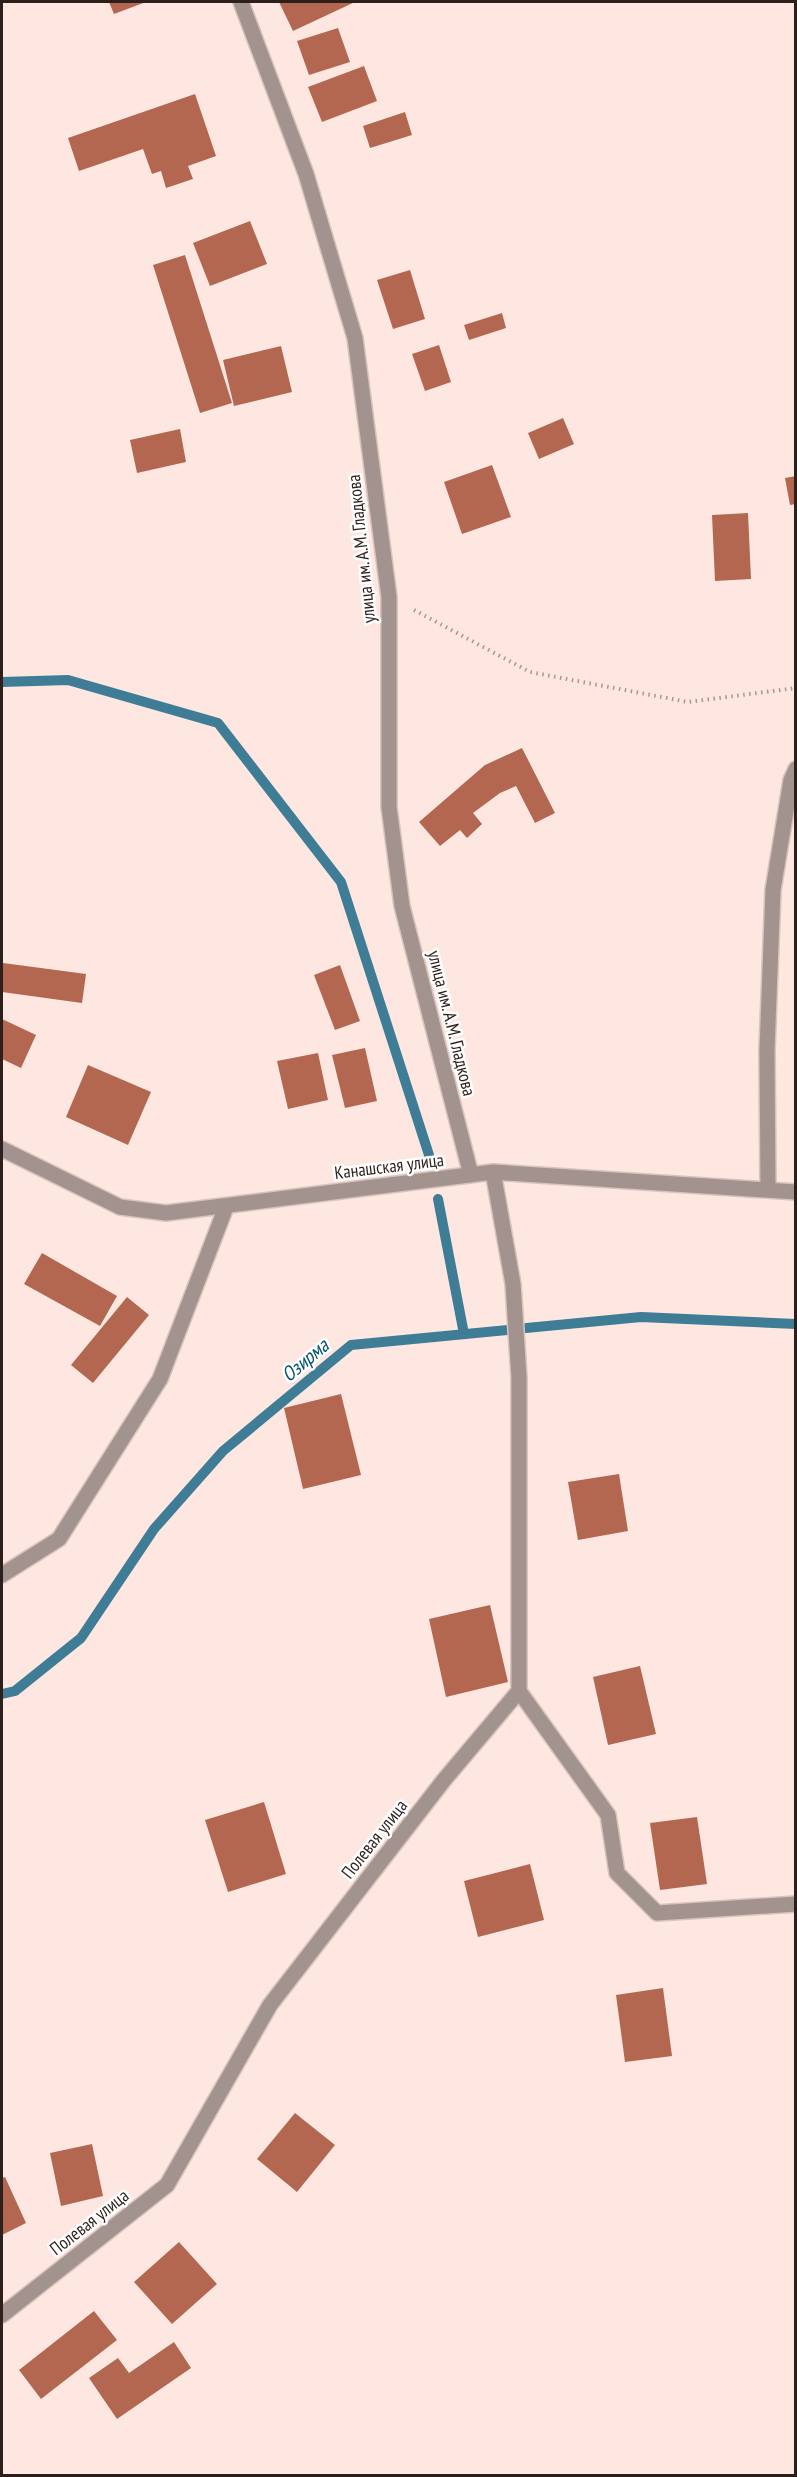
<svg xmlns="http://www.w3.org/2000/svg" width="797" height="2477" viewBox="0 0 797 2477" font-family="'PT Sans Narrow',sans-serif">
<rect width="100%" height="100%" fill="#fee7e0"/>
<g fill="none" stroke-linecap="round" stroke-linejoin="round">
<!-- stream -->
<path stroke="#3f7d96" stroke-width="10" d="M2,682l66,-2 150,43 123,159 88,273
M438,1199l26,135
M2,1694l13,-3 66,-53 73,-109 69,-78 128,-106 290,-28 155,7"/>
</g>
<!-- building -->
<path fill="#b36751" d="M109,2h37l-32,12z
M279,2h76l-62,29z
M338,28l12,34 -41,13 -12,-34z
M364,66l13,35 -55,21 -14,-35z
M195,94l21,62 -28,10 5,13 -27,9 -5,-17 -9,3 -9,-25 -64,22 -11,-33z
M405,112l7,23 -42,13 -7,-22z
M250,221l17,43 -57,22 -17,-43z
M185,255l47,148 -32,10 -47,-148z
M410,270l15,49 -32,10 -16,-49z
M502,313l4,15 -37,12 -5,-15z
M439,345l12,37 -26,9 -13,-37z
M281,346l11,46 -58,14 -11,-46z
M563,418l11,26 -35,15 -11,-26z
M180,429l6,33 -49,11 -7,-33z
M492,465l19,52 -49,17 -18,-52z
M796,476v28l-6,1 -5,-27z
M748,513l3,66 -36,2 -3,-66z
M522,748l33,65 -20,10 -19,-37 -16,7 -27,20 9,11 -15,14 -7,-8 -20,16 -21,-24 66,-57z
M3,963l83,11 -4,29 -80,-11z
M340,965l20,56 -25,9 -21,-55z
M2,1019l34,16 -15,33 -19,-9z
M365,1048l12,53 -32,7 -13,-53z
M318,1053l10,47 -40,9 -11,-48z
M88,1065l63,27 -23,53 -62,-28z
M42,1253l75,43 -17,30 -76,-42z
M127,1297l22,18 -56,68 -22,-18z
M341,1394l20,81 -58,14 -19,-81z
M619,1474l9,57 -50,9 -10,-58z
M490,1605l18,77 -62,15 -17,-78z
M640,1666l16,68 -48,11 -15,-68z
M264,1802l22,72 -58,18 -23,-72z
M697,1817l10,67 -47,6 -10,-67z
M530,1864l14,56 -66,17 -14,-56z
M663,1988l9,68 -47,6 -9,-67z
M295,2113l40,32 -38,47 -40,-33z
M92,2144l11,52 -42,10 -11,-53z
M5,2177l21,46 -24,12v-57z
M179,2242l38,42 -45,40 -38,-42z
M94,2311l23,29 -76,59 -22,-29z
M174,2342l17,26 -74,51 -28,-41 29,-20 11,15z"/>
<g fill="none" stroke-linecap="round" stroke-linejoin="round">
<defs>
<path id="street" d="M241,2l65,172 49,164 34,259v210l13,99 69,269
M2,1149l118,58 46,6 327,-41 303,20
M493,1172l20,112 6,93v314
M768,1190l-1,-140 6,-160 18,-110 5,-11
M2,1575l57,-36 101,-160 66,-172
M2,2315l165,-130 103,-180 174,-225 75,-89 89,124 9,58 40,40 139,-9"/>
</defs>
<!-- street casing -->
<use href="#street" stroke="#d8c3bd" stroke-width="18"/>
<!-- path -->
<path stroke="#aa9691" stroke-width="4" stroke-dasharray="1.5 4.5" stroke-linecap="butt" d="M414,610l116,62 158,30 108,-14"/>
<!-- street -->
<use href="#street" stroke="#a3938e" stroke-width="15"/>
</g>
<g text-anchor="middle" dominant-baseline="central" stroke-width="5" stroke-linejoin="round" paint-order="stroke">
<!-- street labels -->
<g font-size="18" fill="#2d1f1c" stroke="#fff">
<text transform="translate(361 549) rotate(-96)">улица им. А.М. Гладкова</text>
<text transform="translate(452 1023) rotate(76)">улица им. А.М. Гладкова</text>
<text transform="translate(389 1166) rotate(-7)">Канашская улица</text>
<text transform="translate(374 1839) rotate(-52)">Полевая улица</text>
<text transform="translate(89 2222) rotate(-38)">Полевая улица</text>
</g>
<!-- water labels -->
<g font-size="20" font-style="italic" fill="#04556f" stroke="#fff">
<text transform="translate(305 1360) rotate(-40)">Озирма</text>
</g>
</g>
<!-- border -->
<rect width="797" height="2477" fill="none" stroke="#2d1f1c" stroke-width="6"/>
</svg>
